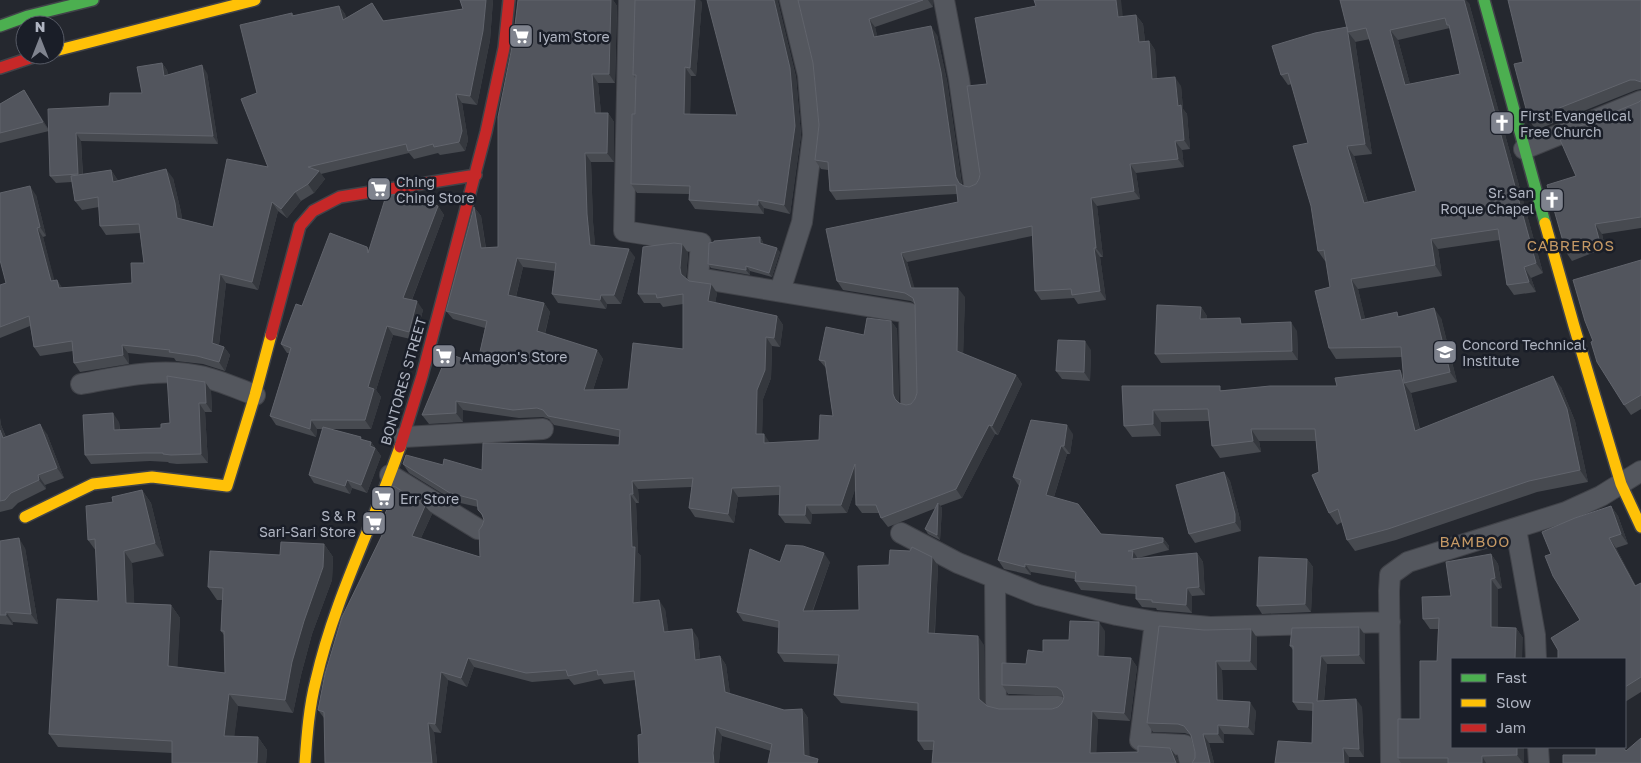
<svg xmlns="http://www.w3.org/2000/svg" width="1641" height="763" viewBox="0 0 1641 763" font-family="'Golos Text',sans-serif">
<rect width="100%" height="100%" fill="#25282f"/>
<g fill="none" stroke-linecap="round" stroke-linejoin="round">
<defs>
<path id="street" d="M629,0l-5,231 77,12 -3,35 211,35 2,89
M944,0l15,79 15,105
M1524,149l117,-48
M780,291l22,-69 11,-87 -5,-60 -18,-75
M81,384c39,-7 79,-17 119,-8 19,4 38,13 55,19
M404,437l139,-8
M390,475l88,54
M1516,529l19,106 1,24
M901,533l57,30 80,32 79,20 38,7 55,5 180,-5
M995,578l1,125 12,3h50
M1155,622l-15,118 5,3 39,2 3,5 3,13
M1538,747l1,16
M1391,763l-2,-172 1,-16 18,-13 158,-50 35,-16 40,-25"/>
<path id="fast" d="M1484,0l61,223
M0,26l28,-10 65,-16"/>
<path id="slow" d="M55,51l200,-51
M1545,223l29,103 47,158 20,43
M25,517l68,-33 59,-7 75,9 28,-91 16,-60
M305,763c2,-28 4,-56 11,-83 18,-80 57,-155 84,-233"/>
<path id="jam" d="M0,68l39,-13
M271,335l29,-109 13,-15 27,-14 136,-22
M400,447l22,-71 64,-244 18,-84 5,-48"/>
</defs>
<!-- street casing -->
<use href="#street" stroke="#414349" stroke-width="22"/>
<!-- fast casing -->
<use href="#fast" stroke="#414349" stroke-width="14"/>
<!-- slow casing -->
<use href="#slow" stroke="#414349" stroke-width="14"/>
<!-- jam casing -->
<use href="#jam" stroke="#414349" stroke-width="14"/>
<!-- street -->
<use href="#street" stroke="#54575e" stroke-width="20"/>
<!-- fast -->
<use href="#fast" stroke="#4caf50" stroke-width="11"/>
<!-- slow -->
<use href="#slow" stroke="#ffc107" stroke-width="11"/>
<!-- jam -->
<use href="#jam" stroke="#c62828" stroke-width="11"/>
</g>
<!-- wall -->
<path fill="#474a50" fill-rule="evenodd" d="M460,0h33l-3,40 -13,65 -15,-2 6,37 -3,11 -25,4 -2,-2 -24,6 -5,-6 -88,21 4,5 -11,14 -13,8 -14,17 -9,-7 -20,79 -32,-7 -7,62 5,2 6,8 -5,16 -22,-7 -27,-3 -2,-3 -46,-5 1,11 -49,8 -6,-9 -1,-12 -33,5 -6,-9 -4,-21 -30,12v-53l6,-2 30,-88 10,41 -3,1 11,44 3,-1 5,8 70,-5 12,-20 -4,-30 -34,2 -6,-9 -1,-19 -17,3 -7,-9 -3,-19 -16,1 -6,-7 -1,-45 -49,12v-39l24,-14 25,40 93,-37 20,-30 5,7 1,5 39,-2 11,71 -137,-3 2,34 28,-5 6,9 1,2 55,-3 8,34 1,7 31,8 55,-60 -11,-74 35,-80 2,3 45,-10 6,8 1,4 26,-15 12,18 79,-12z
M518,0h95l4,6 -2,77h-17l3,30h7l6,9v40h-23l2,60 2,24 40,11 -14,47h-14l-1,5 -48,-6 -6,-9 3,-23 -32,-4 -7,30 28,6 6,9 -5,22 52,16 6,9 -10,31 35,-1 55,-40v-45l-20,3 -3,-4h-16l-6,-9 44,-50 6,9 -2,25 3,3 28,12 -2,10 62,13 6,9 -3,22 -8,-1 -1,32 -8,21 -1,35 7,9 50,-3 14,-24 -7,-48 -7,-8 72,-39 6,8 2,75 7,1 5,-1 4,-5 2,-6 -2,-89 -4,-3 -68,-11 -6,-9 121,-79 -1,-8 -121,6 -6,-9 -2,-21 -7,-1 -6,-9 4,-35 -6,-62 -15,-63h135v7l-58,20 2,9 60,-1 10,46 15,104 2,1 5,1 7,-3 3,-5 8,-95 136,-67 13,-2 7,9 2,17h4l6,9 2,29 24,7 2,23 4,5 3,35 -8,1 2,17 -48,6 4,26 -43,7 6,51h-3l6,43 -28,4 -4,-6 -33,2 -6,-9 -3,-55 -125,26 7,26 51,9 -2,57 53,21 6,9 -24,51 -3,-1 -33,64 -22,8 2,2 -2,32 -12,-6 -3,-5 11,-21 -48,19 -7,-9 -1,-5h-18l-6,-8 -1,-16 -8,24 -35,1 -1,10 -26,-1 -6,-8v-20l-41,2 -4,26 -39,-6 -6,-9 3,-21 -54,2 1,14h-3l2,50 3,3 -1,47 25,6 3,22 30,7 2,21 20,-3 6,9 4,29 54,16 18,-1 6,9 -37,33 -49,-15 -3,25 -77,-27 -7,-54 -31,4 -3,-5 -27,6 -5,-6 -37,3 -58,-15 -7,20 -19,-7 -7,53 -7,-1 3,31h-112l-1,-45 -6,-8 65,-178 -4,-6 14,-29 -3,-3 35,12 7,8 -11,24 59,19 2,-31 2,-6 -1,-3 -5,-7v-3l-22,-5 -47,-29 -6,-9 40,1 39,5 137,-25v-8l-65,-12 -5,-6 -6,-2 -24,1 -56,-8v12l-34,2 -7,-9 55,-50 8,-37 -32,-9 -7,-8 28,-104 7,9 5,32 12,-1 15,-205z
M1641,0v89l-5,1 -100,40 -7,-10 -6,-58z
M702,2l-6,74h-5l-1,38 47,1 41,-113 18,75 5,58 -11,79 -26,-6v6l-69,-5 -6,-9v-6l-52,-1 -6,-9 4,-70 1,-35 -3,-4z
M1469,3l74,270 -12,5 5,14 -22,3 -7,-10 -7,-45 -62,9 4,27 -84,13 7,30 35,-3 41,2 16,64 -46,11 9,36 141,-42 14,34 13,61 -51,10 -141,48 -41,11 -8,-11 -5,-18 -5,3 -8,-12 -10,-41 -3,-31h-57l2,11 -41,6 -8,-12 -3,-25 -48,1v14l-29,1 -8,-11 -2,-40 101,4 114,-4 67,-11 -2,-18 -66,2 -7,-11 1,-61 -4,-26h-1l-7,-10 -10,-108 -16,-59 -4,1 -7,-10 66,-48zM1450,28l10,46 -50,10 -12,-44zM1370,39l46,152 -48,11 -14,-46 18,-2 -17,-113v1z
M1641,100v128l-39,6 3,14 -33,13 -6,-9 10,-76z
M438,206l6,9 -32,85 11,10 -8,30 -22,-5 -17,55 5,7 -10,32h-41l31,8 1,3 9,2 10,14 -14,37 -15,-5 -2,6 -36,-11 -5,-8 14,-46h-6l-1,8 -40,-12 -6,-9 19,-63h-2l-6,-9 21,-38 65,-59 2,3z
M760,237l3,5v2l17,8 -8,25 -22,-6v4l-39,-7 -3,-4z
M1641,260v149l-10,6 -7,-10 -31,-64z
M1201,307l6,9v3l90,12 1,29 -137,3 -6,-9z
M1091,350l-1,31 -28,-2 -6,-8z
M205,382l6,9 1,21h-7l3,51 -31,1 -8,-1 -1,-1 -18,-1 -59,3 -6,-9 34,-33 1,8 41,-2 9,-5z
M0,418l1,7 5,12 41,-3 17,44 -19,7 1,4 -28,14 -6,6 -12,3z
M1073,434l-3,20h-3l-13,43 47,37 62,4 6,8v4l-31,8 59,-5 6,9 2,33 -13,1v17l-35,-3 -1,-2 -14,-1 -6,-8v-5l-55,-4 -6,-9v-2l-44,-7v3l-27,-6 -6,-9 21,-74 -6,-9z
M1224,472l6,9 11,42v8l-46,12 -6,-9z
M142,490l9,13 13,53 -32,7 2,40 37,2 9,13 -3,49 48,6 -1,-38 -3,-4 1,-31h-5l-9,-13 72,-32 44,-11 9,13 -1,23 -20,54 -11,41 -8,38 -55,-7 -4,30 24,1 9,13 -1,13h-94v-10l-114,-6 -9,-13 49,-133 -2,-50 -8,-11 25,-38z
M1611,506l7,10 10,28 -12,4 20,38 5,-3v109l-16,10v-43l-45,-39 -29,-66z
M0,541l25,7 13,76 -25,-2v3l-13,-1z
M1491,554l7,10 4,24 -4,1v38l18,1 7,10 -71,109h72v16h-123l-3,-5 22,-39 17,-58 1,-32h-8l-7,-10 28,-23z
M932,557l6,9 -3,67 49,12 1,59 2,2 12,3h53l6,-2 4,-4 1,-7 -55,-2 -6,-9 24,-21 17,-12 26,-12 36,-9 -1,26 27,1 6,9 -7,54 -32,-2 -2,34 42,-1 32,-4 6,8 3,7h-247l1,-13h-9l-6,-9v-30l-77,-8 -7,-8 4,-31 -54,-2 -6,-9 1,-25 -36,-7 -6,-9 43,-50h50l-17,49 46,-1 30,-45z
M1307,559l6,8 -2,45 -49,2 -5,-8z
M1359,627l6,8v29h-38l-3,37 38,6 2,50h-15v6h-74l37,-20 1,-32 -15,-1 -5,-8v-52l-3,-4z
M1251,629l6,9v32h-35l1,30 33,11 -2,24 -30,-1v9h-15l5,20h-22l3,-5v-6l-5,-17 -5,-2 -32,-1 -6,-9 57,-93z"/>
<!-- shaded-wall -->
<path fill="#35383e" d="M486,0h7l-3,40 -13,65 -7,-9z
M611,0h2l4,6 -2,77 -6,-9z
M695,0h5l2,2 -6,74 -6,-8z
M774,0h5l-1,2 18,75 5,58 -11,79 -6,-9z
M928,0h5v7z
M1116,0h5l3,26 -6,-9z
M1464,0h2l3,3 74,270 -7,-10z
M339,6l6,8 4,15 -6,-9z
M1136,15l7,9 3,26 -7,-8z
M869,19l6,8 5,19 -6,-9z
M931,26l6,9 10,46 15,105 -3,-3 -3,-6z
M1347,27l1,5 7,9 17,113 -7,-10z
M1390,30l8,10 15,55 -8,-10z
M1149,41l6,9 3,38 -6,-9z
M162,63l5,7 3,14 -6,-8z
M202,65l5,8 11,71 -5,-8z
M685,67l6,9 -1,47 -6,-9z
M592,74l6,9 4,39 -7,-9z
M1175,77l6,9 2,23 4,5 3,35 -6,-9 -6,-34z
M24,90l6,9 19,32 -6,-9z
M456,94l6,9 6,37 -3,11 -6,-9z
M608,113l6,9v40l-7,-9z
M76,133l5,8 2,41 -5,-8z
M1175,141l7,9 2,17 -6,-8z
M1347,146l7,10 17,57 -7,-10z
M585,153l6,9 2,60 3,32 -6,-9 -3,-31z
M1130,164l6,9 4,26 -6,-8z
M166,169l7,9 8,34 2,15 -6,-9z
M111,170l6,9 2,11 -6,-8z
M319,171l6,8 -11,14 -6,-9z
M30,186l6,9 10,41 -6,-9z
M295,192l6,9 -14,17 -6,-9z
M1091,198l6,8 6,51 -7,-9z
M758,200l6,8v6l-6,-9z
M272,202l6,9 -20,79 -6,-8z
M438,206l6,9 -35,92 -6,-9z
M474,207l7,9 6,41 -6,-9z
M1595,224l7,10 3,14 -6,-9z
M37,228l6,9 14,53 -6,-9z
M760,237l3,5v5l-3,-4z
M1431,239l7,10 4,27 -7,-11z
M682,244l6,9 -2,24 1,6 -6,-9 -1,-6z
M777,248l3,4 -8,25 -3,-4z
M1094,248l6,9 6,43 -6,-9z
M629,249l6,8 -14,47 -7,-9z
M901,253l6,9 10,34 -6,-8z
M517,258l6,9 -9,37 -6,-9z
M746,266l4,5v4l-4,-5z
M1524,267l7,11 5,14 -7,-10z
M220,274l6,9 -8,69 -6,-9z
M1351,279l7,10 10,41 -7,-10z
M57,280l6,9 -4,-1z
M711,284l6,9 -3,17 -6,-9z
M958,288l7,9 -2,63 -6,-9z
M601,295l6,9 -1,5 -6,-9z
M417,301l6,9 -8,30 -6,-8z
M544,303l6,9 -7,28 -6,-9z
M1201,307l6,9 -1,12 -6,-9z
M1434,308l7,10 16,64 -7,-10z
M777,316l6,9 -3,22 -6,-9z
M891,321l6,8 2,73 2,6 -6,-9 -2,-5z
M1291,322l6,9 1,29 -6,-9z
M387,326l6,9 -17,55 5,7 -10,32 -6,-9 3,-33z
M766,337l6,9 -1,32 -8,21 -1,44 -6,-9 1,-44z
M1085,341l6,9 -1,31 -6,-9z
M122,345l6,8 1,11 -6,-9z
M224,347l6,8 -5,16 -6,-9z
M597,350l6,9 -13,40 -6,-9z
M1400,370l8,12 -4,1 7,10 12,50 -8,-12z
M1016,375l6,9 -24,51 -6,-9z
M1553,376l8,11 14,34 13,61 -8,-12z
M205,382l6,9 1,21 -6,-9z
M456,401l7,9v12l-7,-9z
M199,403l6,9 3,51 -7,-9z
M1153,410l8,12v14l-8,-12z
M113,413l6,9 1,17 -6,-9z
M0,418l1,7 9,23 -7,-10 -3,-8z
M311,420l6,9 -1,8 -6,-8z
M40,424l7,10 17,44 -7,-10z
M989,425l6,9 -33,64 -6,-9z
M1067,425l6,9 -3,20 -6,-8z
M1251,429l8,12 2,11 -8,-11z
M764,434l6,9h-6z
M371,442l10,14 -14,37 -6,-8z
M1061,446l6,8 -15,49 -6,-8z
M855,464l6,9 -14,40 -6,-8z
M1224,472l6,9 11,42v8l-6,-9z
M38,475l7,10 1,4 -7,-9z
M347,480l5,8 -2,6 -5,-8z
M632,481l6,8 1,14 -6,-9z
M732,488l6,9 -4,26 -6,-9z
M142,490l9,13 13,53 -9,-13z
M630,494l6,9 2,50 3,3 -1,56 -7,-9 -1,-56z
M938,503l4,5 -2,32 -3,-5z
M806,505l6,9 -1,10 -6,-9z
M425,506l7,8 -14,30 -6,-8z
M1611,506l7,10 10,28 -7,-10z
M19,538l6,10 13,76 -7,-10z
M1163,538l6,8v4l-6,-8z
M1609,538l7,10 25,48 -6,-10z
M324,544l9,13 -1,23 -20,54 -11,41 -8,38 -8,-13 7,-38z
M124,551l8,12 3,52 -9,-12z
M1133,551l5,8h-6z
M824,553l6,9 -21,58 -6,-9z
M1197,553l6,9 2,33 -6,-8z
M1491,554l7,10 4,24 -7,-10z
M932,557l6,9 -4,75 -6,-8z
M1307,559l6,8 -2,45 -6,-8z
M1025,564l6,8v3l-6,-8z
M1491,579l7,10v48l-7,-10z
M1187,588l5,8v17l-6,-8z
M659,600l6,9 5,31 -6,-8z
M171,605l9,13 -3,61 -9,-13z
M6,612l7,10v3l-7,-10z
M1099,622l6,9 -1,34 -6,-9z
M1359,627l6,8v29l-6,-9z
M1516,628l7,10 -1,21h-7z
M692,629l6,9 3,31 -6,-9z
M1251,629l6,9v32l-7,-9z
M978,636l6,9 1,63 -6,-9z
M720,656l6,9 5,36 -6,-9z
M1321,656l6,8 -4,45 -6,-8z
M468,658l6,9 -7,20 -6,-9z
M1131,658l6,9 -7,54 -6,-8z
M1216,661l6,9 1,39 -6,-9z
M441,672l7,8 -7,53 -6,-9z
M229,694l9,12 -5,42 -9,-12z
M1356,699l6,8 2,50 -5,-8z
M1250,702l6,9 -2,24 -6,-8z
M802,709l6,9 2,45 -6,-8z
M1092,711l6,8 -2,43 -6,-9z
M428,723l6,9 3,31h-5z
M1218,725l6,9v9l-6,-9z
M716,727l6,9 -3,27h-5l-1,-10z
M1203,734l6,9 5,20h-4z
M258,737l9,13 -1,13h-9z
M1517,747h7v16h-1l-6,-8z
M1170,748l6,8 3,7h-3z
M1343,748l6,9v6h-5z
M1482,756l4,7h-4z"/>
<!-- building -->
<path fill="#52555d" stroke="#61646c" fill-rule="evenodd" d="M460,0h26l-3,31 -13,65 -14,-2 6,37 -3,11 -25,5 -1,-3 -25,7 -2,-7 -98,23 11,4 -11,13 -13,8 -14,17 -9,-7 -20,80 -32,-8 -8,69 12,4 -5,15 -22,-6 -28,-4 1,-2 -48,-5 1,10 -49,8 -2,-22 -38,6 -5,-31 -29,11v-42l6,-2 -6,-23v-67l30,-7 10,41 -3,1 14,53 6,-1 2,8 73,-5 -1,-20h13l-5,-39 -39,2 -2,-29 -23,4 -4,-25 40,-6 2,12 53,-13 9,34 2,15 36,9 14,-68 41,8 -27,-68 16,-6 -17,-68 52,-12v3l47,-10 4,14 29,-17 11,18 80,-12z
M518,0h93l-2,74h-17l3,39h13l-1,40h-22l2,61 3,31 39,4 -15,46h-13l-1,5 -48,-6 4,-31 -39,-5 -9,37 36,8 -7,28 60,19 -13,40 44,-1 5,-46 50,6v-55l-26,4 -1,-4h-18l5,-47 31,-4 8,1 -2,24 1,6 8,7 22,3 -3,17 69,15 -3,22 -8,-1 -1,33 -8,20 -1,44h8v9l55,-3 1,-25 13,1 -8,-55 -6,-1 7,-33 38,8 3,-17 24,3 2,73 2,5 4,4 7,2 5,-1 4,-5 2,-6 -2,-89 -2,-6 -8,-5 -68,-12 -11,-52 132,-27 -2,-17 -126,6 -2,-29 -13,-2 4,-35 -6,-62 -15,-63h125l-54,19 5,18 57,-11 10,46 15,105 3,6 5,3 5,1 7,-3 3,-5 1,-5 -13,-88 20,-2 -12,-66 61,-12 -2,-6h82l2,17 18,-2 3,27 10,-1 3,38 23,-2 3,29 3,-1 3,35 -9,1 3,18 -48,5 4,27 -43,7 5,50h-2l6,43 -28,4 -1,-6 -36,2 -3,-65 -131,27 10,35h47l-1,63 59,24 -24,51 -3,-1 -33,64 -75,29 -5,-13h-20l-1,-41 -14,41h-35l-1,10h-26l1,-29 -48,2 -4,26 -39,-6 4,-30 -61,3 1,13h-3l2,53h3l-2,56 26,-3 5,32 28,-3 3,31 25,-4 5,36 59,18 18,-1 2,46 14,4 -1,4h-49l4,-19 -56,-17 -3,26 1,10h-75l-1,-28 4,-1 -8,-63 -36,4 -1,-5 -29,6 -2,-6 -40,3 -58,-15 -7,20 -20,-6 -6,52 -7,-1 4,40h-107l-1,-51 -6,-2 7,-36 17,-57 43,-88 -6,-3 15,-31 -4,-1 4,-8 31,20 -13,30 68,21 -1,-27 3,-4 2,-6 -2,-6 -4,-4 -1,-10 -27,-7 -47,-29 3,-9 37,10 1,-6 38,11 1,-27 136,2 1,-15 -72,-14 -5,-6 -6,-2 -24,2 -57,-9v12l-34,2 26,-62 29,12 10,-44 -41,-10 28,-104 7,41 17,-1v-130l15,-75z
M635,0h60l-5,68 -5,-1 -1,47 53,1 -30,-115h67l16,68 5,58 -11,79 -26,-5v5l-69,-5 1,-14 -59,-2 1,-70h3l1,-39h-3z
M1340,0h124l72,263 -12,4 5,15 -22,3 -9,-56 -67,10 4,26 -84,14 10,41 36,-8 1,5 36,-9 16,64 -46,11 -3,-36 -72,1 -14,-57 15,-4 -6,-37 -6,1 -7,-45 -18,-60 15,-3 -20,-70 -7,2 -9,-29 43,-13 32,-6 18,117 -18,2 17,57 52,-12 -50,-163 -18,4zM1445,18l2,7h2l11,49 -55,11 -15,-55z
M1508,0h133v82l-6,-2h-5l-101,40 -15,-56 9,-2z
M162,63l2,13 38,-11 11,71 -137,-3 2,41 -28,2 -2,-67 61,-3 1,-13h32l-5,-26z
M24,90l19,32 -43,11v-29z
M1641,100v117l-46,7 4,15 -33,13 -19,-67 29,-9 -18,-41 81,-33z
M397,194l41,12 -35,92 14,3 -8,31 -22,-6 -19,61 6,2 -9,31h-54l-1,9 -40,-13 21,-68 -10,-4 15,-40 6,2 28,-73 37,14 1,6 18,-57z
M760,237v6l17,5 -8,25 -23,-7v4l-38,-6 1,-21 5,-1v-1z
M1641,260v135l-17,10 -27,-43 -6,-20 2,-1 -8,-20 -12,-41z
M1157,305l44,2 -1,12 40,-1 1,6 50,-2 1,29 -137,3z
M1058,340l27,1 -1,31 -28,-1z
M1400,370l15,61 138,-55 14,33 13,61 -51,11 -141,48 -41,11 -9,-31 -9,4 -17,-38 7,-3 -4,-43h-64l2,12 -41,5 -4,-37 -55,1v14l-29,2 -2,-40h98v5l50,-5h67l-2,-8z
M167,376l38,6 1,21h-7l2,51 -30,1 -8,-1v-1h-19l-59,2 -2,-40 30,-2 1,17 47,-2v-4l9,-1z
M1031,420l36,5 -3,21h-3l-15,49 32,9 23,30 62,4v4l-35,9h5l-1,8 65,-6 2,34 -12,1 -1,17 -34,-3v-2l-16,-1v-13l-61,-5 1,-9 -51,-8v3l-27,-7 23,-80 -8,-3z
M40,424l17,44 -19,7 1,5 -28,13 -6,7 -5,1v-71l3,8z
M323,427l38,10 -1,2 11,3 -1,4 5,2 -14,37 -14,-5 -2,6 -36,-11z
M1224,472l11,42v8l-46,12 -13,-49z
M142,490l13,53 -31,8 2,52 45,2 -3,61 57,7 -1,-42h-3l2,-43 -15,-1 2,-36 70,4 1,-13 43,2 -1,23 -19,54 -12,41 -7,38 -56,-6 -5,42 34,1 -1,26h-85v-22l-123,-7 8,-135 41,2 -3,-62 -7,1 -2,-34 27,-4 -1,-5z
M938,503l-1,32 -12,-6z
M1611,506l10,28 -12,4 26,48 6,-3v94l-16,10v-28h-67v-9l-7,-12 29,-18 -27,-44 -8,-20 6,-2 -9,-22 33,-14z
M19,538l12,76 -25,-2v3h-6v-74z
M786,545l17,1 21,7 -21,58 56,-1 -1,-44 31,-1 1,-15 20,1 2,-4 20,10 -4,76 50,3 1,63 8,7 12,3h53l6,-2 4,-4 2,-6 -2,-6 -5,-4 -55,-2v-22l24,1 2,-14 15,2v-12h26l1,-19 29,1 -1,34 33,2 -7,55 -32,-2 -2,42 48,-1v-6l32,2 6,15h-244l2,-22h-16v-38l-84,-8 5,-40 -61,-2 1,-32 -42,-9 13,-63 30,13z
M1491,554l4,24 -4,1v48l25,1 -1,31h-63v88h65v8l-35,1v7h-34v-5h-50v-39h22v-58h17l2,-43 -16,1 -1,-22 29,-1 -5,-34z
M1259,557l48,2 -2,45 -48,2z
M1159,626l45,4 47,-1 -1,32h-34l1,39 33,2 -2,25 -30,-2v9h-15l7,29h-18l3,-5v-6l-4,-17 -7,-9 -6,-2 -31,-1z
M1359,627v28l-38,1 -4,45 39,-2 3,50 -16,-1 1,15h-69l3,-22 34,2 1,-40 -20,-1v-56h-3l2,-18z
M1641,738v25h-78v-8h33v-8h27l3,4z"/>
<!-- icons -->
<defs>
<symbol id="supermarket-square" viewBox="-11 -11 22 22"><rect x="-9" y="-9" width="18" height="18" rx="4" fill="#7f838e" stroke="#1a1e28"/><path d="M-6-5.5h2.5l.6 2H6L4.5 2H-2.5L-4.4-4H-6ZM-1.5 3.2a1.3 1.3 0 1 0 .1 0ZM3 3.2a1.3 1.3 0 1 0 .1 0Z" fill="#fff"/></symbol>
<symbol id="church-square" viewBox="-11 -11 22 22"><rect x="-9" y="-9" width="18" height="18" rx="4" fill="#7f838e" stroke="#1a1e28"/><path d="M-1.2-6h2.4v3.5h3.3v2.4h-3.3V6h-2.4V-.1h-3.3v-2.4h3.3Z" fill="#fff"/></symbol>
<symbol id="school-square" viewBox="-11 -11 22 22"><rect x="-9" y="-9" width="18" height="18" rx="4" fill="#7f838e" stroke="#1a1e28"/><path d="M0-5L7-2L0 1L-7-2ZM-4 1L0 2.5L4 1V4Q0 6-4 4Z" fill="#fff"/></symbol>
</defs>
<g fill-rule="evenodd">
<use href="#supermarket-square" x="507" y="22" width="28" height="28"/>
<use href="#church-square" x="1488" y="109" width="28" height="28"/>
<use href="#supermarket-square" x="365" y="175" width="28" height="28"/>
<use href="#church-square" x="1538" y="186" width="28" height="28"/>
<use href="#school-square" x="1431" y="338" width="28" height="28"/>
<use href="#supermarket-square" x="430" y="342" width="28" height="28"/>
<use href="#supermarket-square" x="369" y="484" width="28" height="28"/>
<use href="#supermarket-square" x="360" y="509" width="28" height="28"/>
</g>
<g text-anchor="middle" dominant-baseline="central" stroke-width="5" stroke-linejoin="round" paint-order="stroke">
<!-- poi labels -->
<g font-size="14" fill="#afb4c1" stroke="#1a1e28" text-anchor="start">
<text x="538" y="36">Iyam Store</text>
<text x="1520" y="115">First Evangelical<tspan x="1520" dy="16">Free Church</tspan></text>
<text x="396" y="181">Ching<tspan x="396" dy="16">Ching Store</tspan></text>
<text x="1534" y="192" text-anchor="end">Sr. San<tspan x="1534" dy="16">Roque Chapel</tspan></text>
<text x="1462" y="344">Concord Technical<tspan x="1462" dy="16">Institute</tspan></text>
<text x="462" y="356">Amagon's Store</text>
<text x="400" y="498">Err Store</text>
<text x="356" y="515" text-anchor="end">S &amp; R<tspan x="356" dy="16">Sari-Sari Store</tspan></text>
</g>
<!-- street labels -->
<g font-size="14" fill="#afb4c1" stroke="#1a1e28">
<text transform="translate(403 381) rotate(-74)">BONTORES STREET</text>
</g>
<!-- neighbourhood labels -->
<g font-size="15" letter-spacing="1" fill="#c59965" stroke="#1a1e28">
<text x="1571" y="245">CABREROS</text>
<text x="1475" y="541">BAMBOO</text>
</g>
</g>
<!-- legend -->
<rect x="1451" y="658" width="175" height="90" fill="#1a1e28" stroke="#565a65"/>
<rect x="1461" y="674" width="25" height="8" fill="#4caf50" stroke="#565a65"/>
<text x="1496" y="683" font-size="15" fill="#afb4c1">Fast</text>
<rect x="1461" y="699" width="25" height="8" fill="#ffc107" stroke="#565a65"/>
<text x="1496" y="708" font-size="15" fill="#afb4c1">Slow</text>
<rect x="1461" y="724" width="25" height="8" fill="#c62828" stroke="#565a65"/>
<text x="1496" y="733" font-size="15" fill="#afb4c1">Jam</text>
<!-- north arrow -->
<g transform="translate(40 40)"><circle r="24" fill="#1a1e28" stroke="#565a65"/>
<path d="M0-4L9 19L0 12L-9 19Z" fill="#7f838e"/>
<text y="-8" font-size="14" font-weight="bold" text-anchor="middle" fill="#afb4c1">N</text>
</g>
</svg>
